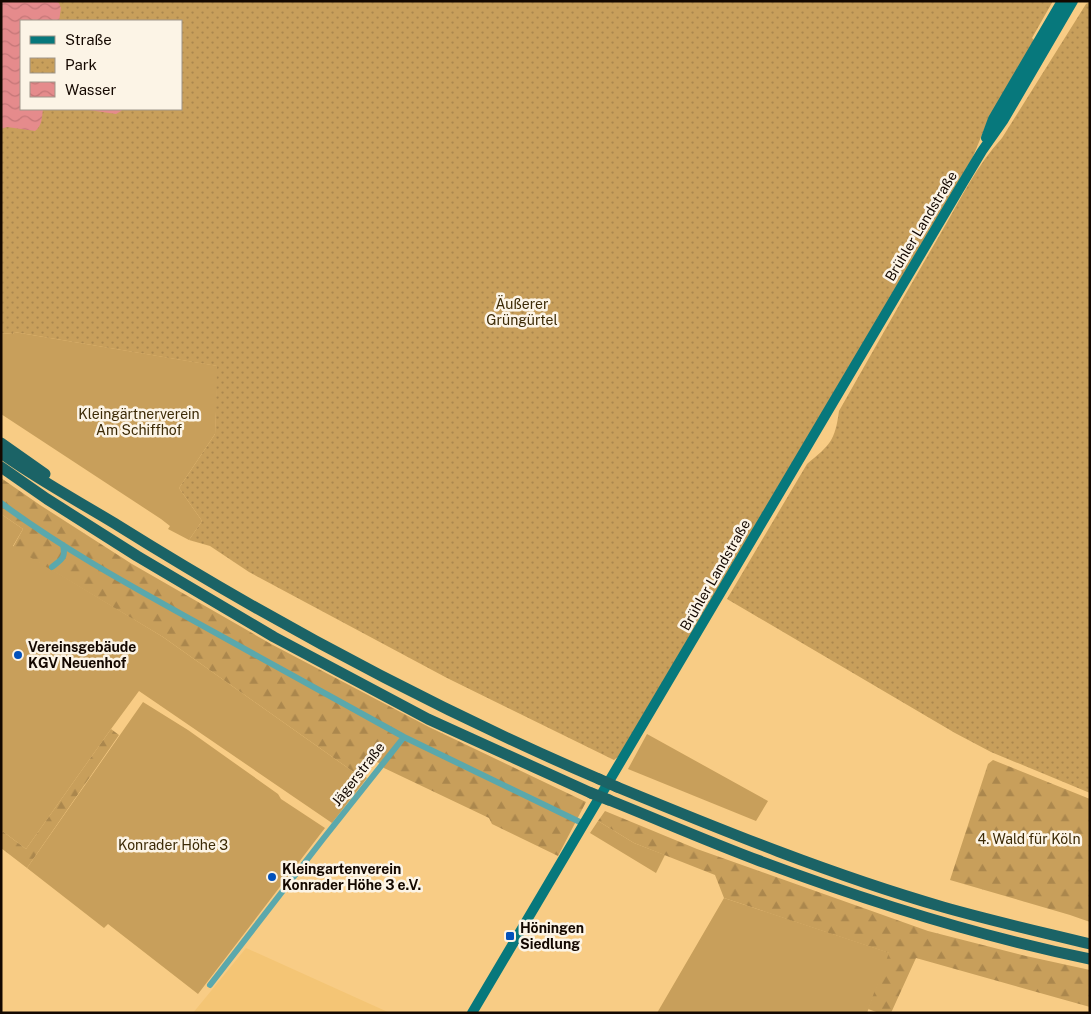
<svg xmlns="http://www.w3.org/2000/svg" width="1091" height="1014" viewBox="0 0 1091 1014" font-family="'Public Sans',sans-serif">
<defs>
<pattern id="forest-firs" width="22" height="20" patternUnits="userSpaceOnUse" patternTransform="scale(1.25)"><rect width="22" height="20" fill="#c89f5b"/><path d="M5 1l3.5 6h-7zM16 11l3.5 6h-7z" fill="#ab874d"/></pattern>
<pattern id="park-dots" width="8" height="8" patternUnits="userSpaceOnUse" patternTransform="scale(1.25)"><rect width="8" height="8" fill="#c89f5b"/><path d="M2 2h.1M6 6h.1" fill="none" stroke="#ab874d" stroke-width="1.8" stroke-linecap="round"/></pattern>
<pattern id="water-waves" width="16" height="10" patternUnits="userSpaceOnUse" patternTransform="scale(1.25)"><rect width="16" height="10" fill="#e58b8c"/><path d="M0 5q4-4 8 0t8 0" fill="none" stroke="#c47677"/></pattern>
</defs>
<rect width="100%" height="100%" fill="#f8cc85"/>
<!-- built -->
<path fill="#f4c575" d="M246,948l144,65h-197z"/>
<!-- green -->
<path fill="#c89f5b" d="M14,332l204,34 -3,68 -36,54 23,33 -13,19 -21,-11 2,-3 -9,-7 -160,-105v-81l12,1z
M1,514l22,15 -10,17 150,91 192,136 4,-1 8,6 -35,45 -193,-132 -28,38 -85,120 -25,-19z
M143,702l45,28 90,64 3,5 44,29 -127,166 -90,-70 -4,4 -77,-60z
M647,734l121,67 -12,20 -128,-52z
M598,821l36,22 31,12 -9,18 -66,-40z
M724,898l166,55 -23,60h-210z"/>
<!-- forest -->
<path fill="url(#forest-firs)" d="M1,478l39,27 92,59 139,80 158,83 157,75 -28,54 -66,-32 -3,-6 -105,-50 -5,-5 -10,-5 -10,14 -4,1 -192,-136 -150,-90 10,-18 -22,-15z
M111,729l8,6 -92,133 -26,-20v-18l25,19z
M993,760l97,39v123l-20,-7 -120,-35 38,-116z
M605,811l92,38 231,82 98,25 64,14v37l-174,-49 -25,55h-12l-11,-4 21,-56 -165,-55 -9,-23 -81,-32 -36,-22z"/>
<!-- park -->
<path fill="url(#park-dots)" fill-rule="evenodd" d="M1,1h1052l-21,37 3,3 -49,84 -14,34 -353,597 -5,4 -167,-82 -198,-106 -39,-26 -21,-6 13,-19 -23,-33 36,-54 2,-68 -203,-34 -1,2 -12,-1zM21,21h160v88h-160z
M1090,2v791l-99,-41 -36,-19 -228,-134 80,-135c23,-19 28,-23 32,-53 34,-60 68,-120 103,-180 18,-31 35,-66 60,-93l84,-134z"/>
<!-- water -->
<path fill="url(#water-waves)" d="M1,1h54l4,2 2,5 -2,13h-38v88h22c-1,8 -1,17 -8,22l-28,-4 -6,2z
M82,109h41l-2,2 -5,3z"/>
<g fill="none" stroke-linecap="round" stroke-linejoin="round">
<!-- street -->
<path stroke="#5ba8ac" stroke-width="6" d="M1,503c58,43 121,78 184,113 73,41 146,81 219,121
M52,567c10,-8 14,-9 11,-22
M210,985l113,-146 81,-102 180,87"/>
<!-- primary -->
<path stroke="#07787c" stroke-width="10" d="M986,138l7,-19 69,-118
M472,1013l489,-827 21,-35 21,-30 70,-120"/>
<!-- highway -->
<path stroke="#1b6366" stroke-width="11" d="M1,443l44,31
M1,453c36,26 75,47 113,70 155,97 317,184 485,256
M1,467l46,32 90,57 137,81 154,82 163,74
M617,787c107,44 215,88 326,120 49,14 98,25 147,37
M609,800c50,20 100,42 151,61 107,40 217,75 330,98"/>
<!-- highway-bridge -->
<path stroke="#1b6366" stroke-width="11" d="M599,779l18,8
M591,793l18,7"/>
</g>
<!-- markers -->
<g fill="#0251bb" stroke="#fcf4e6" stroke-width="2">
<circle cx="18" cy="655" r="5"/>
<circle cx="272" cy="877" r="5"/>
<rect x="505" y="931" width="10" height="10" rx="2.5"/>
</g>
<g text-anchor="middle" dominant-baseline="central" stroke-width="5" stroke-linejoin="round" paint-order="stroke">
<!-- street labels -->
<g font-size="14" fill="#140800" stroke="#fcf4e6">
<text transform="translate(921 226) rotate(-59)">Brühler Landstraße</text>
<text transform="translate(715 575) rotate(-60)">Brühler Landstraße</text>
<text transform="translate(358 774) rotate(-52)">Jägerstraße</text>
</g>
<!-- park labels -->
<g font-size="14" fill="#3c2a06" stroke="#fcf4e6">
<text x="522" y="304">Äußerer<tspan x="522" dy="16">Grüngürtel</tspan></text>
<text x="139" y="414">Kleingärtnerverein<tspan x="139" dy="16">Am Schiffhof</tspan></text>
<text x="1029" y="839">4. Wald für Köln</text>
<text x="173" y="845">Konrader Höhe 3</text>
</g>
<!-- poi labels -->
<g font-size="14" font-weight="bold" fill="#140800" stroke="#fcf4e6" text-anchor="start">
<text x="28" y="647">Vereinsgebäude<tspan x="28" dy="16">KGV Neuenhof</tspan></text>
<text x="282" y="869">Kleingartenverein<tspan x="282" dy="16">Konrader Höhe 3 e.V.</tspan></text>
<text x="520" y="928">Höningen<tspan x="520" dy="16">Siedlung</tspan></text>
</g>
</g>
<!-- border -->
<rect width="1091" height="1014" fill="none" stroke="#140800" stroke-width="5"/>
<!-- legend -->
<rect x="20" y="20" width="162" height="90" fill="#fcf4e6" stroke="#9f968a"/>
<rect x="30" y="36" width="25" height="8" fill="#07787c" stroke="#9f968a"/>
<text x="65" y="45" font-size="15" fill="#140800">Straße</text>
<rect x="30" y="58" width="25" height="15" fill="url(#park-dots)" stroke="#9f968a"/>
<text x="65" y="70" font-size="15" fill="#140800">Park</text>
<rect x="30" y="82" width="25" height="15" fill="url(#water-waves)" stroke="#9f968a"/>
<text x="65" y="95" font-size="15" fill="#140800">Wasser</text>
</svg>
